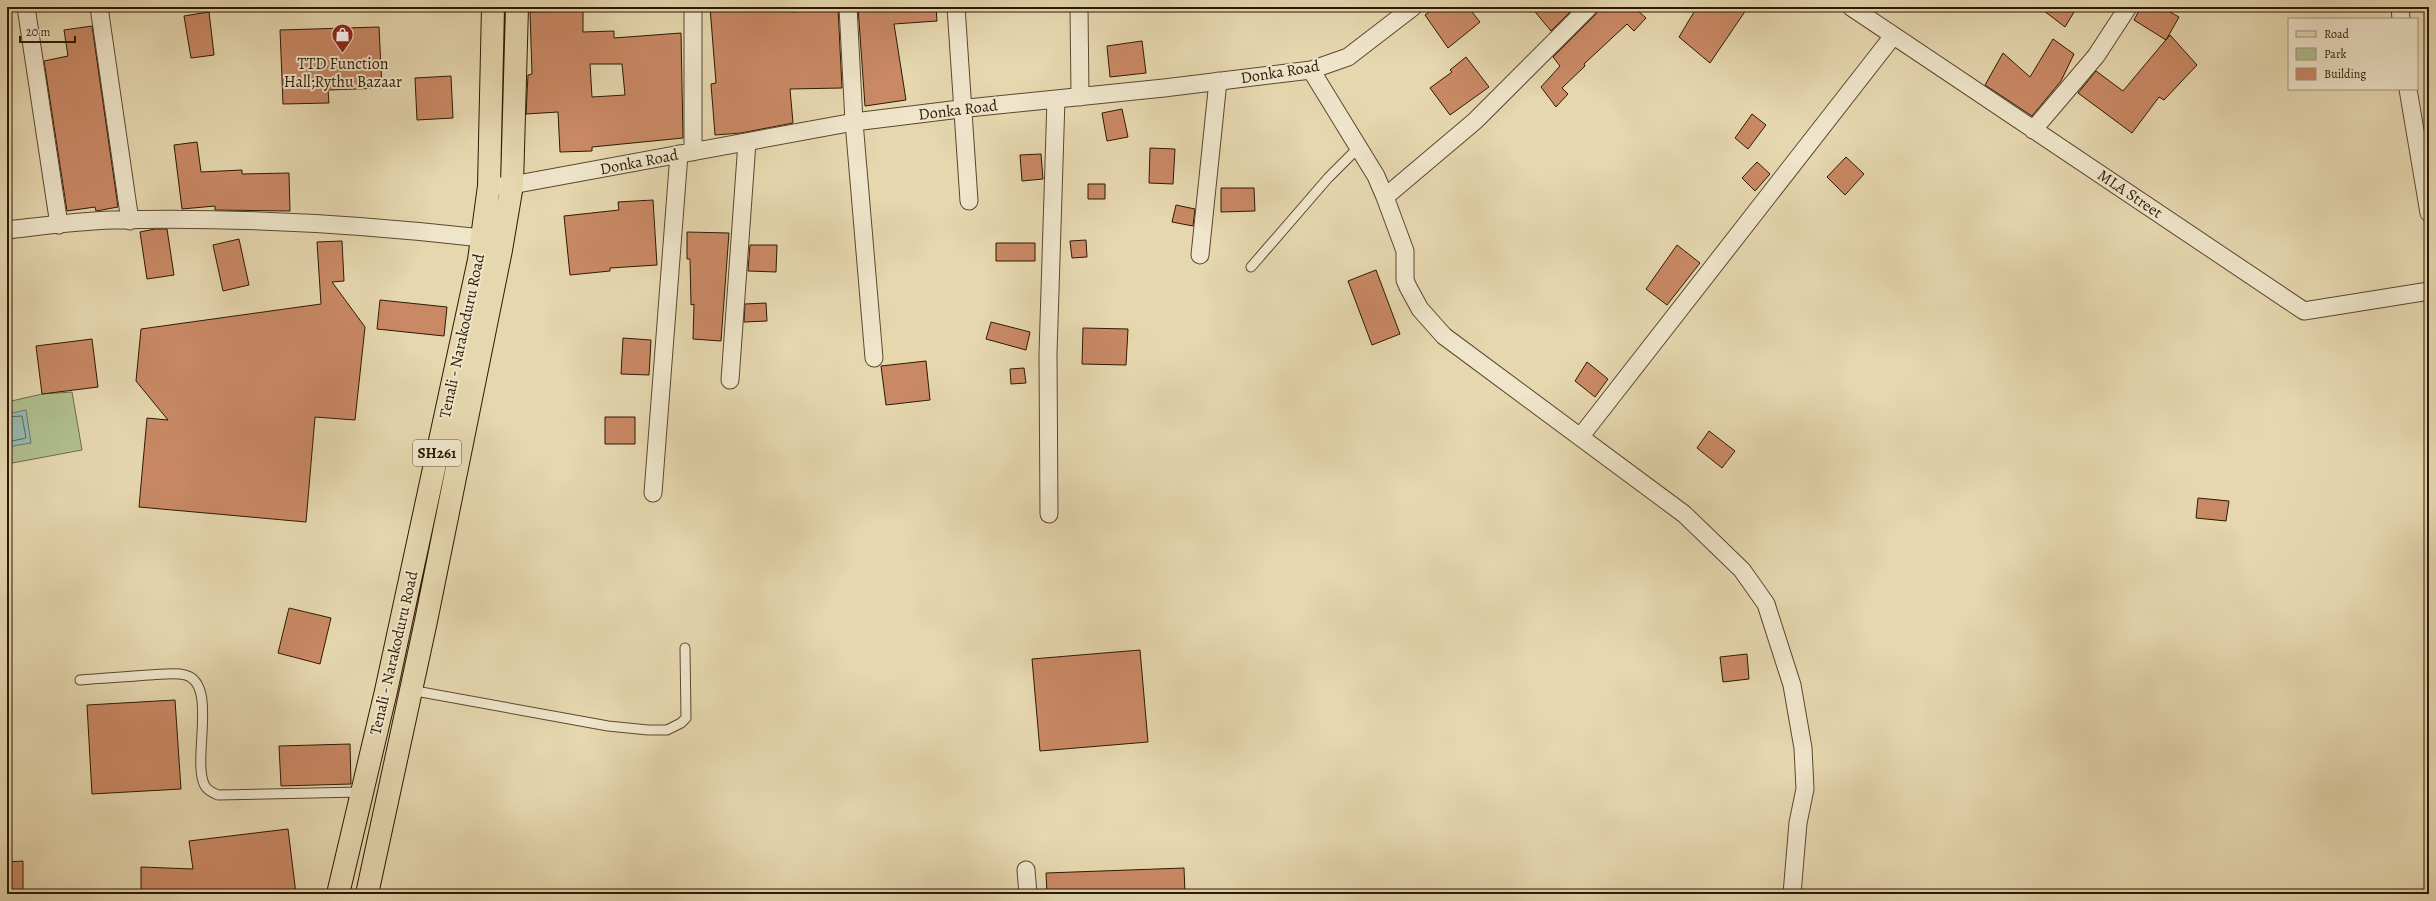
<svg xmlns="http://www.w3.org/2000/svg" width="2436" height="901" viewBox="0 0 2436 901" font-family="Alegreya,serif">
<rect width="100%" height="100%" fill="#e6d7af"/>
<filter id="stains"><feTurbulence type="fractalNoise" baseFrequency=".005" numOctaves="4"/><feColorMatrix values="0 0 0 0 .2 0 0 0 0 .09 0 0 0 0 .02 0 0 0 .5 -.17"/></filter>
<radialGradient id="worn" r=".72"><stop offset=".6" stop-color="#630" stop-opacity="0"/><stop offset="1" stop-color="#630" stop-opacity=".3"/></radialGradient>
<!-- green -->
<path fill="#b0bf8f" stroke="#6e6c49" d="M72,392l10,58 -75,14v-62l35,-8z"/>
<!-- water -->
<path fill="#97b8b1" stroke="#6d786b" d="M26,410l5,33 -24,4v-33z"/>
<g fill="none" stroke-linecap="round" stroke-linejoin="round">
<!-- shore -->
<path stroke="#62685a" stroke-width="1" d="M7,417l15,-1 4,22 -19,4"/>
</g>
<!-- building -->
<path fill="#c98965" stroke="#2d1903" fill-rule="evenodd" d="M710,7h81l1,5 46,-4 4,80 -52,1 3,34 -52,10 -26,2 -4,-51 5,-1z
M858,7h78l1,14 -43,3 12,76 -41,6z
M1436,7h32l12,15 -32,26 -23,-33z
M1531,7h44l-24,24z
M1599,7h43l-4,4 8,7 -12,13 -7,-7 -43,40 1,2 -23,22 6,6 -12,13 -15,-20 19,-21 -7,-9 43,-43z
M1697,7h51l-38,56 -31,-26z
M2039,7h38l-12,20z
M2141,7h20l18,10 -13,23 -32,-20z
M583,11v21l31,-1v7l67,-5 2,105 -91,9v4l-32,1 -2,-40 -32,2 2,-39 4,-1 -2,-62zM590,64h32l3,31 -33,2z
M209,12l5,43 -23,3 -7,-42z
M92,26l26,181 -22,4 -1,-4 -28,4 -23,-150 24,-5 -4,-26z
M379,27l3,61 -54,2 1,13 -46,1 -3,-74z
M2170,35l27,30 -33,35 -5,-3 -27,36 -54,-40 18,-22 27,20z
M2053,39l21,15 -13,27 -29,35 -47,-31 18,-32 27,24z
M1142,41l4,32 -36,4 -3,-31z
M1466,57l23,30 -39,28 -20,-27 22,-16 -2,-2z
M451,76l2,42 -36,2 -2,-42z
M1122,109l6,28 -21,4 -5,-28z
M1752,114l14,11 -18,24 -13,-11z
M197,142l4,30 41,-2v4l47,-1 1,38 -75,-1v-4l-33,3 -8,-64z
M1150,148l25,1 -2,35 -24,-1z
M1041,154l2,25 -21,2 -2,-26z
M1846,157l18,17 -19,21 -18,-18z
M1757,162l13,12 -15,17 -13,-13z
M1088,184h17v15h-17z
M1221,188h33l1,23 -34,1z
M653,200l4,65 -47,3v3l-40,4 -6,-59 55,-6 -1,-8z
M1176,205l19,4 -2,17 -21,-4z
M155,229h12l7,46 -27,4 -7,-47z
M687,232l42,1 -8,108 -28,-2 1,-35 -3,1 -1,-46h-3z
M239,239l10,46 -26,6 -10,-46z
M1086,240l1,17 -15,1 -2,-17z
M342,241l2,40 -12,1 33,45 -10,93 -40,-3 -9,105 -167,-15 8,-89 21,2 -32,-39 5,-52 180,-25 -4,-62z
M996,243h39v18h-39z
M750,245h27l-1,27 -28,-1z
M1677,245l23,18 -33,42 -21,-16z
M1376,270l24,64 -28,11 -24,-64z
M380,300l67,7 -3,29 -67,-7z
M766,303l1,18 -23,1 1,-18z
M991,322l39,10 -4,18 -40,-11z
M1083,328l45,1 -2,36 -44,-1z
M623,338l28,2 -2,35 -28,-1z
M92,339l6,48 -56,7 -6,-48z
M926,361l4,39 -44,5 -5,-39z
M1587,362l21,17 -13,18 -20,-16z
M1024,368l2,15 -15,1 -1,-15z
M605,417h30v27h-30z
M1709,431l26,20 -13,17 -25,-20z
M2198,498l31,3 -3,20 -30,-3z
M289,608l42,10 -11,46 -42,-11z
M1140,650l8,92 -108,9 -8,-92z
M1747,654l2,25 -26,3 -3,-25z
M175,700l6,89 -89,5 -5,-89z
M350,744l1,40 -70,2 -2,-40z
M288,829l8,65h-155v-27l52,2 -4,-28z
M23,861v33h-16v-32z
M1184,868l1,26h-138l-1,-21z"/>
<g fill="none" stroke-linecap="round" stroke-linejoin="round">
<defs>
<path id="lane" d="M1251,267l77,-89 30,-30
M80,680c23,-2 45,-3 68,-5 12,0 25,-3 37,0 34,8 6,87 20,111 3,5 8,7 13,9l143,-3
M410,690l198,36 40,4h19l14,-7 5,-5 -1,-70"/>
<path id="street" d="M26,7l33,218
M99,7l31,214
M848,7l6,115 20,236
M956,7l13,194
M1079,7l1,90
M1851,7l453,304 125,-20
M2400,7l1,12
M1311,70l65,106 9,21 20,54v29l3,7 12,22 24,27 240,178 58,56 24,34 26,81 11,63 2,41 -7,34 -6,71
M2408,89l21,124
M2033,130l63,-74 32,-49
M693,152v-145
M501,186l11,-1 342,-63 114,-14 196,-20 147,-18 37,-13 65,-50
M1385,197l90,-76 114,-114
M7,230c35,-4 71,-9 106,-10 123,-3 247,4 369,18
M1200,255l18,-174
M730,380l17,-238
M1581,436l312,-400
M653,493l26,-339
M1049,514l-1,-160 8,-255
M1026,870l2,24"/>
<path id="primary" d="M338,894l48,-203 93,-431 10,-74 4,-179
M367,894l59,-273 75,-371 11,-65 5,-178"/>
</defs>
<!-- lane casing -->
<use href="#lane" stroke="#5b482e" stroke-width="11"/>
<!-- street casing -->
<use href="#street" stroke="#5b482e" stroke-width="19"/>
<!-- primary casing -->
<use href="#primary" stroke="#2d1903" stroke-width="24"/>
<!-- lane -->
<use href="#lane" stroke="#efe5cb" stroke-width="9"/>
<!-- street -->
<use href="#street" stroke="#efe5cb" stroke-width="17"/>
<!-- primary -->
<use href="#primary" stroke="#e6d7af" stroke-width="22"/>
</g>
<!-- icons -->
<defs>
<symbol id="shop-pin" viewBox="-11 -11 22 30"><path d="M0 17L-7.5 6A9.5 9.5 0 1 1 7.5 6Z" fill="#8f2418" stroke="#efe5cb"/><path d="M-5-2.5h2.3a2.7 3.5 0 0 1 5.4 0H5L5.5 6h-11ZM-1.5-2.5h3a1.5 2.3 0 0 0-3 0Z" fill="#fff"/></symbol>
</defs>
<g fill-rule="evenodd">
<use href="#shop-pin" x="330" y="22" width="25" height="34"/>
</g>
<g text-anchor="middle" dominant-baseline="central" stroke-width="4" stroke-linejoin="round" paint-order="stroke">
<!-- shield labels -->
<rect fill="#efe5cb" stroke="#67563f" stroke-width="1" x="413" y="440" width="48" height="26" rx="3"/>
<g font-size="15" font-weight="bold" fill="#2d1903">
<text x="437" y="453">SH261</text>
</g>
<!-- poi labels -->
<g font-size="16" fill="#2d1903" stroke="#efe5cb">
<text x="343" y="64">TTD Function<tspan x="343" dy="18">Hall;Rythu Bazaar</tspan></text>
</g>
<!-- street labels -->
<g font-size="16" fill="#2d1903" stroke="#efe5cb">
<text transform="translate(1280 72) rotate(-9)">Donka Road</text>
<text transform="translate(958 110) rotate(-7)">Donka Road</text>
<text transform="translate(639 162) rotate(-11)">Donka Road</text>
<text transform="translate(2130 194) rotate(34)">MLA Street</text>
<text transform="translate(462 336) rotate(-78)">Tenali - Narakoduru Road</text>
<text transform="translate(394 653) rotate(-77)">Tenali - Narakoduru Road</text>
</g>
</g>
<!-- margin -->
<rect width="2436" height="901" fill="none" stroke="#e6d7af" stroke-width="24"/>
<rect x="8" y="8" width="2420" height="885" fill="none" stroke="#2d1903" stroke-width="2"/>
<rect x="12" y="12" width="2412" height="877" fill="none" stroke="#2d1903"/>
<!-- legend -->
<rect x="2288" y="18" width="130" height="72" fill="#efe5cb" stroke="#a1937b"/>
<rect x="2296" y="31" width="20" height="6" fill="#e6d7af" stroke="#a1937b"/>
<text x="2324" y="38" font-size="12" fill="#2d1903">Road</text>
<rect x="2296" y="48" width="20" height="12" fill="#b0bf8f" stroke="#a1937b"/>
<text x="2324" y="58" font-size="12" fill="#2d1903">Park</text>
<rect x="2296" y="68" width="20" height="12" fill="#c98965" stroke="#a1937b"/>
<text x="2324" y="78" font-size="12" fill="#2d1903">Building</text>
<!-- scale -->
<path d="M20 36v6h55v-6" fill="none" stroke="#2d1903" stroke-width="2"/>
<text x="26" y="36" font-size="12" fill="#2d1903" stroke="#efe5cb" stroke-width="3" paint-order="stroke">20 m</text>
<rect width="100%" height="100%" filter="url(#stains)"/>
<rect width="100%" height="100%" fill="url(#worn)"/>
</svg>
